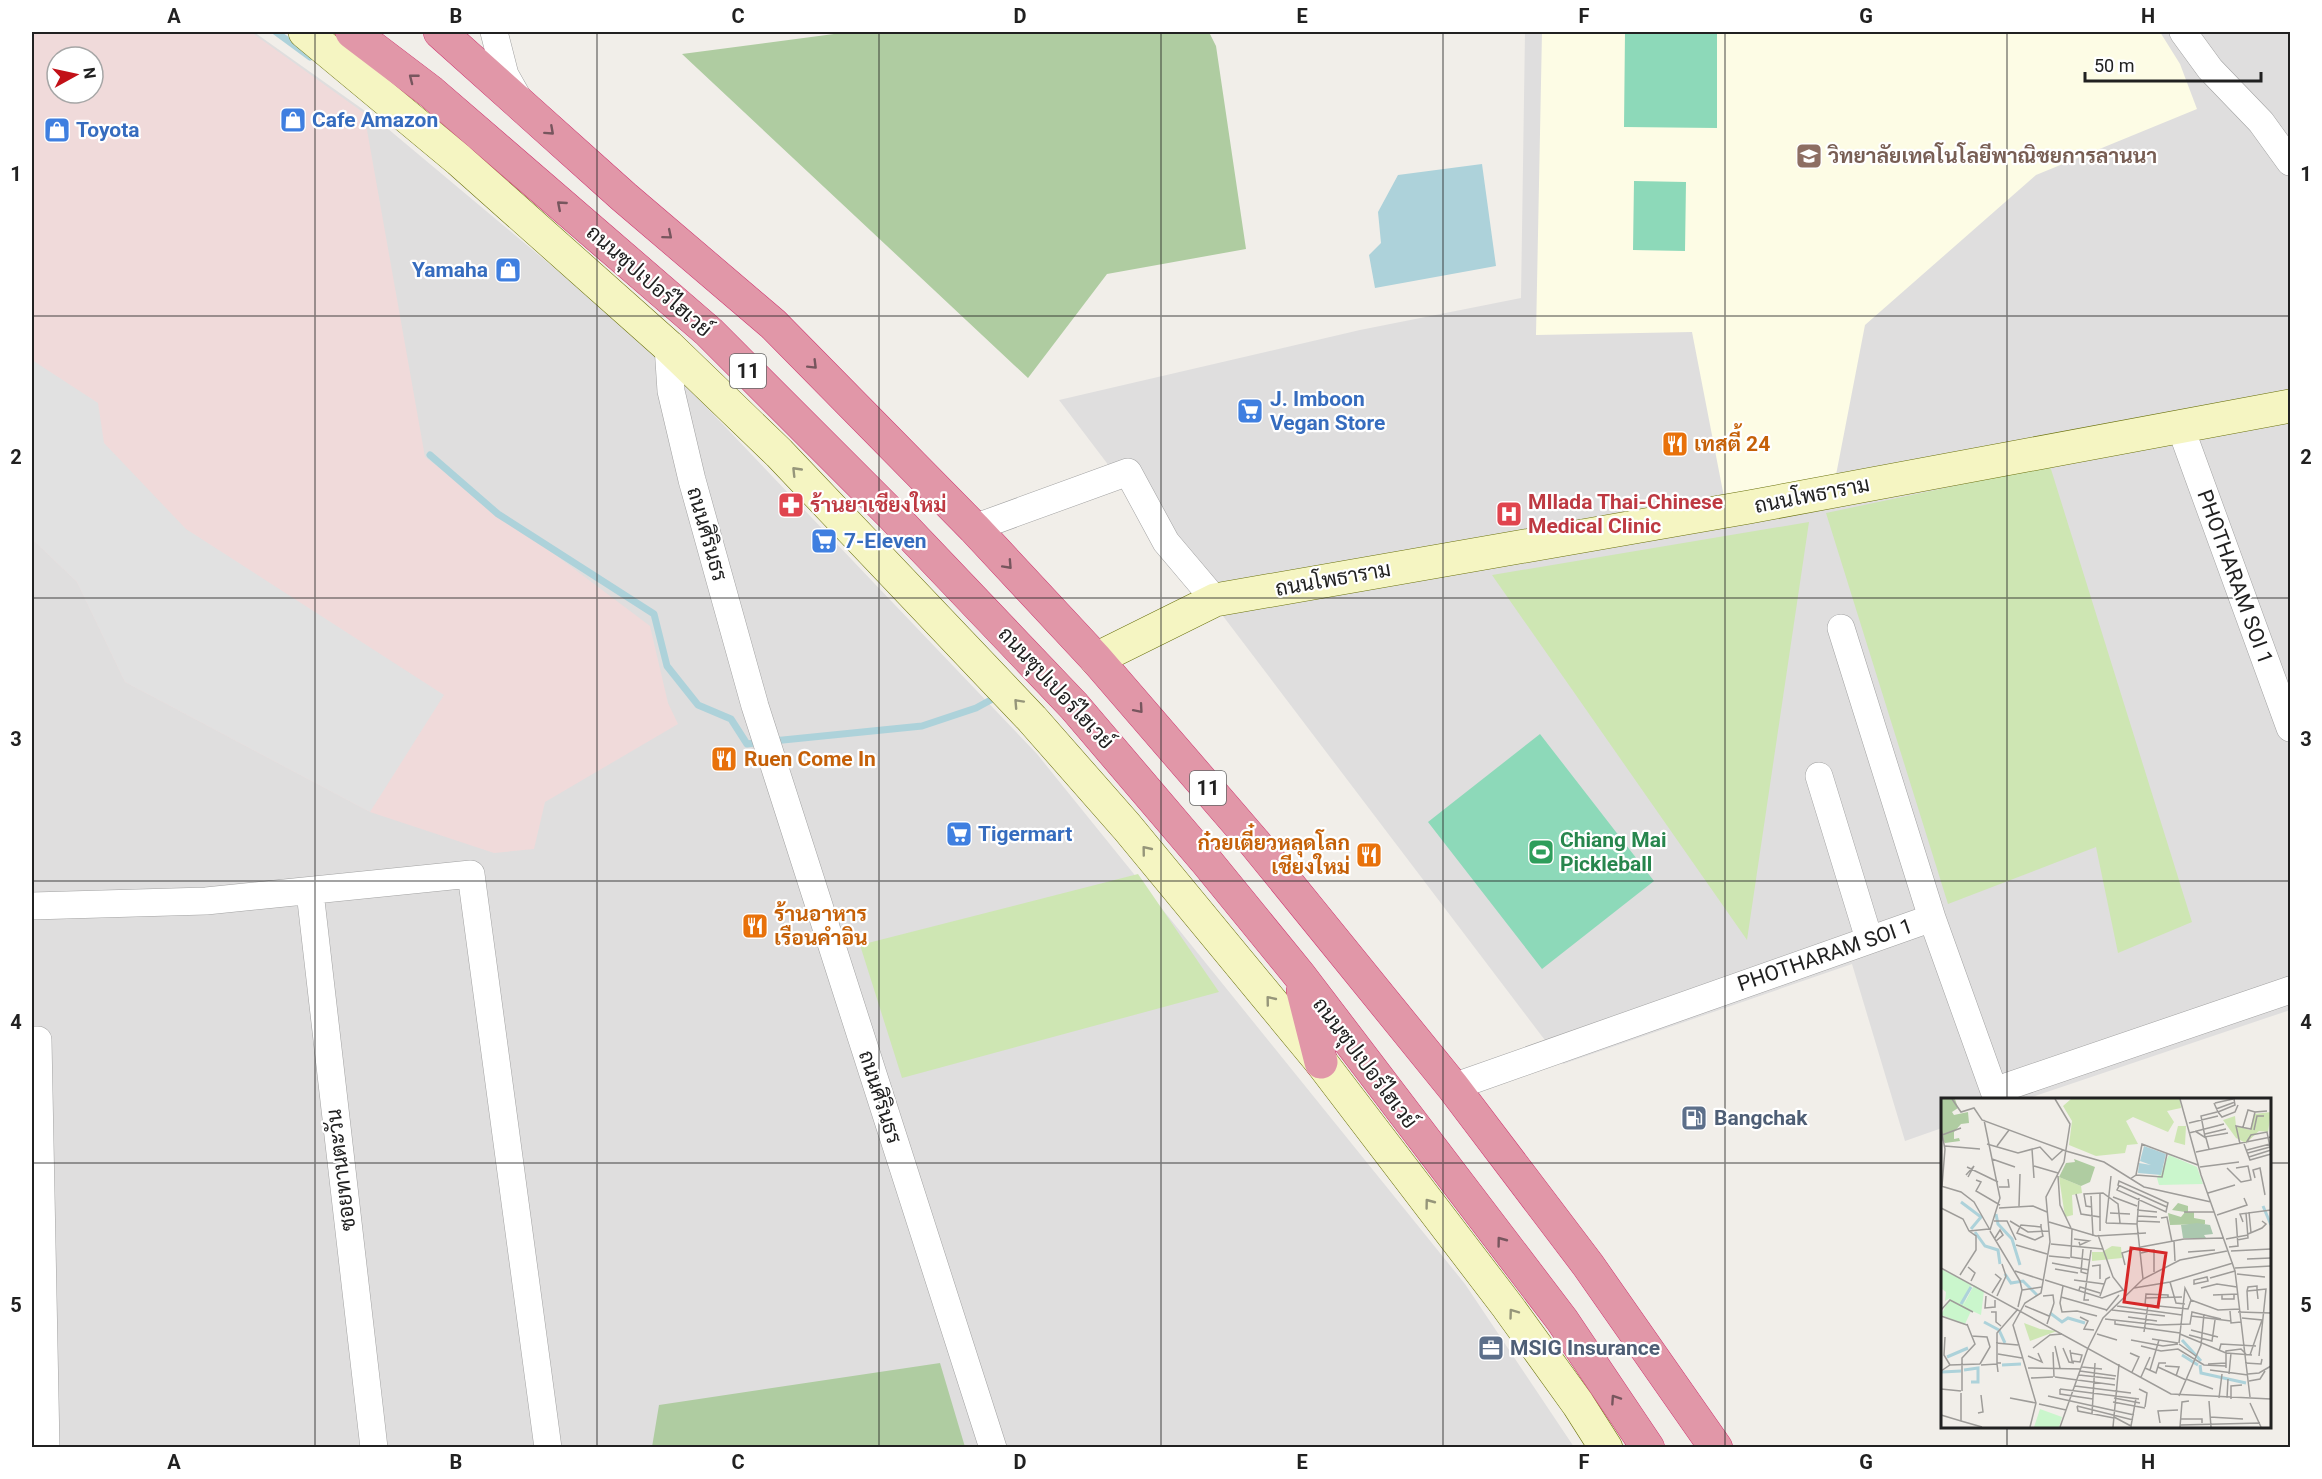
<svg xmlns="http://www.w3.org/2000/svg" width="2322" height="1479" viewBox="0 0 2322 1479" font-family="Roboto,Sarabun,sans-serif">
<rect width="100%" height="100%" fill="#f1eee9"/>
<!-- residential -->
<path fill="#dfdede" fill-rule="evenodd" d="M32,32h222l121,86 275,230 387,406 428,530 109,163h-1542zM57,57h36v36h-36z
M1525,32h765v978l-264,89 -84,1v28l-37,13 -53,-177 -289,100 -504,-664 301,-70 161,-32z"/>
<!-- commercial -->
<path fill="#f0dada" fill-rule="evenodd" d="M32,32h219l113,81 61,344 225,169 18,77 10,21 -133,78 -11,47 -40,4 -124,-41 -245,-130 -48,-100 -45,-43zM57,57h36v36h-36z"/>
<!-- education -->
<path fill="#fdfce5" d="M1542,32h618l20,32 17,45 -161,66 -171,150 -29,150 -112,22 -32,-165 -156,3z"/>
<!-- grass -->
<path fill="#cee6b3" d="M2050,466l142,456 -74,31 -22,-106 -148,57 -122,-391z
M1809,522l-62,418 -255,-365z
M1138,874l81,118 -317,86 -42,-133z"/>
<!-- forest -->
<path fill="#afcca1" d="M849,32h360l7,14 30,203 -139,25 -79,104 -346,-324z
M940,1363l25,84h-313l7,-42z"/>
<!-- pitch -->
<path fill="#8dd9b9" d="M1625,32h92v96l-93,-1z
M1634,181l52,1 -1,69 -52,-1z
M1540,734l114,147 -112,88 -114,-147z"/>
<!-- parking -->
<path fill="#e1e1e1" d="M32,360l66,43 6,40 82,86 258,166 -74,117 -245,-130 -48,-100 -45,-43z"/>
<!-- water -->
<path fill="#add2da" d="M1482,164l14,102 -121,22 -6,-33 12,-12 -3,-31 20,-37z"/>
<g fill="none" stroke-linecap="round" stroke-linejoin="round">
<!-- stream -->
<path stroke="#add2da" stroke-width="7" d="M276,32l34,25
M430,455l68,59 156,100 13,52 31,39 33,14 16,25 15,-2
M773,741l149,-15 54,-18 22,-12"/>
<defs>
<path id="street" d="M494,32l11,43 13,23
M2183,32l27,37 51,53 29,40
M668,346l3,45 21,89 63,226 238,742
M2180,426l110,302
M974,528l154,-56 38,70 49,58
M1841,628l91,290
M1819,776l50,163
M310,892l64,556
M32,906l174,-5 265,-27 77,574
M32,1040h6l8,408
M1453,1087l479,-169 62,173 296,-101"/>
<path id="secondary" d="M305,32l154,128 209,186 111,107 253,266 95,108 194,235 187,245 70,97 28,44
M1096,659l119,-59 534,-93 541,-101"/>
<path id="highway" d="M352,32l79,60 278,240 184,184 181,190 133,156 93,114 262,344 86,128
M440,32l184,165 149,127 201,204 122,131 158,183 199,245 135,178 128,183
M1303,991l18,71"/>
</defs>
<!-- street casing -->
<use href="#street" stroke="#a2a2a2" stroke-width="28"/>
<!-- secondary casing -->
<use href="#secondary" stroke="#6b720e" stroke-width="34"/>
<!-- highway casing -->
<use href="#highway" stroke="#ce3670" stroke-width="34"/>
<!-- street -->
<use href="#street" stroke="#fff" stroke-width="27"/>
<!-- secondary -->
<use href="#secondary" stroke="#f5f5c2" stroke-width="33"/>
<!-- highway -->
<use href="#highway" stroke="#e197a8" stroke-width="33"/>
</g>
<!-- one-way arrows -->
<defs><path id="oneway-chevron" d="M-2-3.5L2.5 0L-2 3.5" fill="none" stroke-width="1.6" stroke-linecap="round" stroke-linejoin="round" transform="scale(1.5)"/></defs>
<g stroke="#77565e">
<use href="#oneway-chevron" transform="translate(413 78) rotate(-142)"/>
<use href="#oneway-chevron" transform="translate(550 131) rotate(42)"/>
<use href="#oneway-chevron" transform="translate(561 205) rotate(-139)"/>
<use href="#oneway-chevron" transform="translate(668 235) rotate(40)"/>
<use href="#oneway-chevron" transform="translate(813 365) rotate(45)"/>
<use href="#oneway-chevron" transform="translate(1008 565) rotate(47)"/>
<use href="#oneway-chevron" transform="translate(1139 709) rotate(49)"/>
<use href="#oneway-chevron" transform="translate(1501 1241) rotate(-127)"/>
<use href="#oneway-chevron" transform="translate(1615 1399) rotate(-124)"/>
</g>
<g stroke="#96967a">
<use href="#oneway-chevron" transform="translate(796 471) rotate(-134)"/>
<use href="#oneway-chevron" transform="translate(1018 703) rotate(-133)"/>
<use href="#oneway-chevron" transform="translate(1146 850) rotate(-129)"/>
<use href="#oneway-chevron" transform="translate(1270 1000) rotate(-129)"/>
<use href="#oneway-chevron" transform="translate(1429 1203) rotate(-127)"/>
<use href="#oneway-chevron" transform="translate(1513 1313) rotate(-126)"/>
</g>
<!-- grid -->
<path fill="none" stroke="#212121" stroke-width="1.5" stroke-opacity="0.55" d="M315,32v1416M597,32v1416M879,32v1416M1161,32v1416M1443,32v1416M1725,32v1416M2007,32v1068M32,316h2258M32,598h2258M32,881h2258M32,1163h1910M2270,1163h20M2007,1426v22"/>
<!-- icons -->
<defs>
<symbol id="shop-square" viewBox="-11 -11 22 22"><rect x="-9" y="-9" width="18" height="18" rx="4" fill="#3f7fe0" stroke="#fff"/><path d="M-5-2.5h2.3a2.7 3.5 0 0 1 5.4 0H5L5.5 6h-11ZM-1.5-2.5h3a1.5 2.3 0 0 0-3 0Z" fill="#fff"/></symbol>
<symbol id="university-square" viewBox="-11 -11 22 22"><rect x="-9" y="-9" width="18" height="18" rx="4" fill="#8d6e63" stroke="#fff"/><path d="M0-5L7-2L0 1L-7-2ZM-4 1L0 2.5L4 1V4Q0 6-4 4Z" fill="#fff"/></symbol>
<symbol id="supermarket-square" viewBox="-11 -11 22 22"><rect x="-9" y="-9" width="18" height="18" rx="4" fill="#3f7fe0" stroke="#fff"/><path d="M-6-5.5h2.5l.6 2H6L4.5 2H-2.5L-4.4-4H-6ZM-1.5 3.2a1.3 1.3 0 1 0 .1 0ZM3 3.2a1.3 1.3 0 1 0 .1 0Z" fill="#fff"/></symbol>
<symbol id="restaurant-square" viewBox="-11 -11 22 22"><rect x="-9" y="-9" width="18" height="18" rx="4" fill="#e8710a" stroke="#fff"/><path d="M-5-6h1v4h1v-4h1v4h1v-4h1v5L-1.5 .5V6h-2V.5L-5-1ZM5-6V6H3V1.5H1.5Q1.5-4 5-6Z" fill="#fff"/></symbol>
<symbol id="pharmacy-square" viewBox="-11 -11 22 22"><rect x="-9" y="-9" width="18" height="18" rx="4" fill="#e0444e" stroke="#fff"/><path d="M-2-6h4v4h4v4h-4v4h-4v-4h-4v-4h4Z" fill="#fff"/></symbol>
<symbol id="hospital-square" viewBox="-11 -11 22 22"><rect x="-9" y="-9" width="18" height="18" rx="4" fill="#e0444e" stroke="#fff"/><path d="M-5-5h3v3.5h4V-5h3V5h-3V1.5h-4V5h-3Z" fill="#fff"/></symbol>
<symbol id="stadium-square" viewBox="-11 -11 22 22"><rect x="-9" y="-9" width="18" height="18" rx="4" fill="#2e9e5b" stroke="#fff"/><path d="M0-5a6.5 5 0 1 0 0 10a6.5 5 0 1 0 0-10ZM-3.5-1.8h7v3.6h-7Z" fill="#fff"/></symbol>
<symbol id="fuel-square" viewBox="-11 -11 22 22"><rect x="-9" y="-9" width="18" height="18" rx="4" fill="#5c6f8a" stroke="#fff"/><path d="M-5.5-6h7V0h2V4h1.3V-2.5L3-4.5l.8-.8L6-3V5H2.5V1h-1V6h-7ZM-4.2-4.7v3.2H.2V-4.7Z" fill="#fff"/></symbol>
<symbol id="office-square" viewBox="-11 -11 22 22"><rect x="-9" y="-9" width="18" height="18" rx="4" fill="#5c6f8a" stroke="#fff"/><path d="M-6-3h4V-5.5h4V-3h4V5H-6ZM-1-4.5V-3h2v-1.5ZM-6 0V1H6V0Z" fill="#fff"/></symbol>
</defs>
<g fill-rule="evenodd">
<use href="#shop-square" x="278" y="105" width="30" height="30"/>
<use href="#shop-square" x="42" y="115" width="30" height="30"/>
<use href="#university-square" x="1794" y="141" width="30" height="30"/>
<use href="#shop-square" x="493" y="255" width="30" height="30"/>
<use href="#supermarket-square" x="1235" y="396" width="30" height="30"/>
<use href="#restaurant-square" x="1660" y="429" width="30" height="30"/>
<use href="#pharmacy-square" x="776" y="490" width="30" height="30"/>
<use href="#hospital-square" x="1494" y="499" width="30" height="30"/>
<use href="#supermarket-square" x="809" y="526" width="30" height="30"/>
<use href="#restaurant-square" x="709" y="744" width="30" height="30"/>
<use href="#supermarket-square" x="944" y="819" width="30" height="30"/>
<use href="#stadium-square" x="1526" y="837" width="30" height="30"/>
<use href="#restaurant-square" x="1354" y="840" width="30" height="30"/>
<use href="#restaurant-square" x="740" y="911" width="30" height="30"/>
<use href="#fuel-square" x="1679" y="1103" width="30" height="30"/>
<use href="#office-square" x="1476" y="1333" width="30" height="30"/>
</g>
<g text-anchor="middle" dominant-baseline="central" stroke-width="4.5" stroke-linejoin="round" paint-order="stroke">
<!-- shield labels -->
<g fill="#fff" stroke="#646464" stroke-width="1.5">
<rect x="730" y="354" width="36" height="34" rx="4.5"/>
<rect x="1190" y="771" width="36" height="34" rx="4.5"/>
</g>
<g font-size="20" font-weight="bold" fill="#212121">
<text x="748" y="371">11</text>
<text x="1208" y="788">11</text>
</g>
<!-- shop labels -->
<g font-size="21" font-weight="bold" fill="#366cbe" stroke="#fff" text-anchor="start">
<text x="312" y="120">Cafe Amazon</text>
<text x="76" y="130">Toyota</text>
<text x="488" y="270" text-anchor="end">Yamaha</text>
<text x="1270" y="399">J. Imboon<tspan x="1270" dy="24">Vegan Store</tspan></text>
<text x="844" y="541">7-Eleven</text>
<text x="978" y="834">Tigermart</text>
</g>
<!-- education labels -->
<g font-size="21" font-weight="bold" fill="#785e54" stroke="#fff" text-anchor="start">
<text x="1828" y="156">วิทยาลัยเทคโนโลยีพาณิชยการลานนา</text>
</g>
<!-- street labels -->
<g font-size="21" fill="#212121" stroke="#fff">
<text transform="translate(649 281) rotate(41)">ถนนซุปเปอร์ไฮเวย์</text>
<text transform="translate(1812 495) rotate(-11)">ถนนโพธาราม</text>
<text transform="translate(707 534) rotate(74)">ถนนศิรินธร</text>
<text transform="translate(2235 577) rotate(70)">PHOTHARAM SOI 1</text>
<text transform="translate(1333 579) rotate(-10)">ถนนโพธาราม</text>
<text transform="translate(1056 688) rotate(47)">ถนนซุปเปอร์ไฮเวย์</text>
<text transform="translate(1825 955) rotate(-19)">PHOTHARAM SOI 1</text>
<text transform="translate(1365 1063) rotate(53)">ถนนซุปเปอร์ไฮเวย์</text>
<text transform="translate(880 1097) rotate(72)">ถนนศิรินธร</text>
<text transform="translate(341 1170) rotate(-97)">ซอยทานตะวัน</text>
</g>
<!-- food labels -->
<g font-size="21" font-weight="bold" fill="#c56008" stroke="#fff" text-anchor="start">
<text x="1694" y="444">เทสตี้ 24</text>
<text x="744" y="759">Ruen Come In</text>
<text x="1350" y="843" text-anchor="end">ก๋วยเตี๋ยวหลุดโลก<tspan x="1350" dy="24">เชียงใหม่</tspan></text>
<text x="774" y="914">ร้านอาหาร<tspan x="774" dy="24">เรือนคำอิน</tspan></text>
</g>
<!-- health labels -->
<g font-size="21" font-weight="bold" fill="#be3a42" stroke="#fff" text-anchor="start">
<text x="1528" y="502">MIlada Thai-Chinese<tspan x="1528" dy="24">Medical Clinic</tspan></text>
<text x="810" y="505">ร้านยาเชียงใหม่</text>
</g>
<!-- leisure labels -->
<g font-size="21" font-weight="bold" fill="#27864d" stroke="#fff" text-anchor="start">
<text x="1560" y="840">Chiang Mai<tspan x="1560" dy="24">Pickleball</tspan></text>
</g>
<!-- service labels -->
<g font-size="21" font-weight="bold" fill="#4e5e75" stroke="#fff" text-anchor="start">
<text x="1714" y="1118">Bangchak</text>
<text x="1510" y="1348">MSIG Insurance</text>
</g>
</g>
<!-- overview -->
<g transform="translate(1941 1098)">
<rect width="330" height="330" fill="#f1eee9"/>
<path d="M130,1h109l1,9 -14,3 7,11 -6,10 -35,-15 -7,4 12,23 -11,1 -2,8 -29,3 -27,-11 3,-24 -9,-15zM330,14l-3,20 -9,-1 -13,12 -10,-5 -13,-18 12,-4 1,10 14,4 4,-16zM237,28h8l-1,19 -11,-3zM118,79l22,9 1,7 -10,2 1,20 -8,2zM171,148l9,1 1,11 -30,3v-9h10zM83,225l16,6 17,2 -27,10z" fill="#cee6b3"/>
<path d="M0,1h14l3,9 -6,4 2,3 14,-3 1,11 -8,1 -7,8v7l5,-1 1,3 -15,2 -4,-4zM133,61l21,8 -5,15 -9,4 -22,-9 7,-14 9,-1zM237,105l10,3v6h6v6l11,2v4l-35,1 -2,-12 13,4 4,-5 -13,-2z" fill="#afcca1"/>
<path d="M256,125l13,2 3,9 -9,1 2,3h-23l-2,-13z" fill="#abc8af"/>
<path d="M228,57l28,12 6,17 -44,1 -2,-7zM0,171l31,16 -9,21 11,-21 10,6 -3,24 -15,-7 5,3 -6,13 -24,-9 9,-17 -5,3 1,-9 -5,-4zM99,311l22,8 -3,10h-25z" fill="#caf6cc"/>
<path d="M203,48l22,8 -5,21 -23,-2 1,-10 12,2 -11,-4z" fill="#add2da"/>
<path fill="none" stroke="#add2da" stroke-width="3" d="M20,104l20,15 -10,12M322,108l8,19M55,116l2,10 14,15 8,26M34,134l10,14 13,4 2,14M64,176l6,9 12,-2 14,14M20,206l10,-17M109,215l12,9 6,-4 17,5M43,224l15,8 6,13M241,242l19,21M241,257l16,10M6,259l21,-9M61,267l19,-1M259,267l1,8 45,10M23,272l14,-2v14h-7M1,274l19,-1"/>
<path fill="none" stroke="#9e9c99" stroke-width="1.5" d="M11,1l9,13 13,-4 8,12 84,31M239,1l21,76 34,96 15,126M273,5l4,9 17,-7 -1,-6M274,5l18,-4M275,11l19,-7M276,14l-16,4 4,21 23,-4M277,14l4,5 13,-5 3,-7M43,22l16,78 -10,32M248,25l29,-7M302,29l5,-17 7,2M0,31l4,20 -3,37M313,32l3,-14h7M254,33l11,7 3,11M248,35l35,-9M264,36l21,-5M1,37l19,-7M305,45l5,-8 16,-3 4,20M46,46l31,9 22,-6 12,13 11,-10M299,46l-4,-18 15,3 4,-17 12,-1M303,46l6,16 21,-6M4,48l35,3M56,48l12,-16M91,51l2,29M306,52l23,-6M125,53l38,11 40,25 67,15M255,54l75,-15M307,55l22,-6M308,59l22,-7M51,61l23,8M93,68l24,7M26,69l31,15M259,69l39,-5M286,70l14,14 10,-2 -3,-14 -12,2M25,77l8,-9 -6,11M195,77l26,2 5,-23M117,78l2,29 11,23M314,80l-2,-8 7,-2 5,27M189,81l6,-4 6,-31 56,21M35,82l5,2 -5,9 24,14M0,88l20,6 13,10 16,28M178,88l-2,4 49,22 1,-5 1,-4 -49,-22 -1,4 49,22M58,89h10l-1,-8M267,95l27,-8M135,96l5,20 19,3v14M150,98l2,40M172,99l24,9M198,100l-2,26 6,55M78,108l1,-32M151,109l-6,-1 -2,-12 19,-1 15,11 2,19M0,110l22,11 6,12M58,110l34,-2 14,6M196,112l20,2M243,114h30M308,114l2,21M169,115l20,1M276,117l30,-10 -3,-7M196,118l20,1M159,119v-23M220,120l6,-1 5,25M53,123h13l9,19M69,123l18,11 21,-1M196,123l23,1M108,124l47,14 50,-3M302,124l-3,-8 31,-4M165,125l5,-47M165,125l31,1M100,126v3l1,5 1,4 -8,4 -18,-7 4,-8 20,2M131,131l-1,28 19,3M28,133l20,-2M49,133l30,50M307,136l14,-6 4,-4 -4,-3M157,137l15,42 11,14M54,140l5,-8 3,5 -7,6M133,141l15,2 -9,4 -1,-3M285,141l22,-4M296,142l11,-2 -2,-25M233,143l1,20M110,146l52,5M75,147l31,9M288,149l9,-1 -2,-28M142,151l-2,23 7,2M290,153l40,-2M247,154l27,-2M200,155l13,-3v22M108,158l21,2M306,161l24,-1M111,165l37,7M184,167l-3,-12 19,-6 43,-8 40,-1M151,168l8,-1v14M27,169l7,6 -4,8M0,170l230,126 100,5M294,170l36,-2M114,171l23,4M74,173l28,9M296,176l28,3M19,177l16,-25v-14l-7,-5M266,179l1,4 -14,3v-4zM269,180l25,-7M104,182l57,18 21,-8M133,182l30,4M229,184l6,21 9,1M122,188l-3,17 2,9 15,-1 20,5M193,190l36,-6 63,-19M260,190l16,-4 20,3M81,192l20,-3M138,192l1,-3 20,6M306,193l10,-1v-4l-9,1 -1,4 1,19M51,195l9,-14 -6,-5M272,197l25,-1M281,197v4h12v-4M45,198l-1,12 10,-1v-7M56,198l9,-20 -4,-12M102,198l10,-1 1,8M159,198l6,-17 4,-2M120,199l46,13M204,200l37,-1M317,201l-1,-9 9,-1 -7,67M148,202h-5l7,-50M204,207l1,-11 22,1v3M84,208l24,10M176,208l65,9M77,209l4,-17 -2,-9M0,212l9,-10 23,12M171,212l53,6M165,213l13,-16M289,213l1,12 10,-1M50,214h5v10l5,4M297,214l33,1M0,218l26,9M250,218l40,5M139,219l8,4 -4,8 10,1M187,219l29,4M301,220l20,2 -12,35M164,221l54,6 31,-1 2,-12 29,7M174,222v4l65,9M106,226l7,-21M250,232l27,7M203,234l4,-27 40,4 3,-9 27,10 22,-1M156,236l20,6M239,236l46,19 26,2M248,237l23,6 3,-21M30,238l16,1 3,10 -10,17M4,239l-1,18 6,10M211,241l26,4M190,242l32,6 15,-2M55,245l22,2M238,245l6,-55 6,12M238,246l17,12M114,248l5,22M200,248l20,5 17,-2 26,16 22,1M92,250l17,-13 12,-1M122,250l6,14 5,1M147,250l15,-30 40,-39 37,-19 47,-9M129,252l2,11 8,1 2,-7 -11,-2M278,253l2,-7 35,2M112,254l1,25M189,255l9,4 -7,15M57,256l24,4M87,258l14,6 -4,-9M60,265h-4v-30l21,-24M304,265l16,1 1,-5M267,266l18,-1M40,267l16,-1 1,8M224,268l14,1 -3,9M141,269l20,2M217,269l28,13M87,270l53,1M204,270l11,5 3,-10h7M285,270v-17l15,-2 5,5M209,272l9,-30M269,272l38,5M0,273l9,-6 30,-1M139,273l36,5M288,276l2,-21M307,276l11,-1 12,-7M138,277l36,4M114,279l60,8M200,279l9,-20M90,280l22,-1M245,281l27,10M308,283l11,-2 5,-8M134,288l56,7M0,291l20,2M119,291l79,10M119,291v5l33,5M198,291l8,4 -2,14M21,293v-33l13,-14 -8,-20M107,298l86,19M238,298l22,-51 3,-31M69,300l26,5M173,300l26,5M278,300l3,-24M286,300l1,-19M290,301v-13l11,-1M268,303l2,26M172,304l32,6M309,305l11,24M98,306l27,6M136,308l56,14M136,308l1,5 36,7M37,315l5,-1 -2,-17M151,316l3,-51M0,317l20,6v-28M173,319l17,9 5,-28M269,319l33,2M240,321h21v4M20,323l21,6M219,325l-2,-12 20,-1M239,327l80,-2M89,329l6,-24 -23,-78 12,-22 16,-10 9,-51 -4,-45 18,-35 6,-38 -15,-25M119,329l28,-79M172,329l6,-63M239,329l2,-25 7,-1"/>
<path fill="#d62828" fill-opacity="0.15" stroke="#d62828" stroke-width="3" d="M190,150l35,5 -8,54 -34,-5z"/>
<rect width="330" height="330" fill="none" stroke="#212121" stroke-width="3"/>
</g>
<!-- border -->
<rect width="2322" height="1479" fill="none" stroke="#ffffff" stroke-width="66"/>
<!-- north arrow -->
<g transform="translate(75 75) rotate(82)"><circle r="28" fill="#ffffff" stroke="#a6a6a6" stroke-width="1.5"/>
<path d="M0-4.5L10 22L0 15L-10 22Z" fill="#c21017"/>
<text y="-9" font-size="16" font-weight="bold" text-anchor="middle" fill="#212121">N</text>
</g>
<!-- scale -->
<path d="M2085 72v9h176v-9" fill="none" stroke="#212121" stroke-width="3"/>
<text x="2094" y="72" font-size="18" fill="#212121" stroke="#ffffff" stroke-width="4.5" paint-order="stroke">50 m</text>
<rect x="33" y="33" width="2256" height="1413" fill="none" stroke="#212121" stroke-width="2"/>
<g font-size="20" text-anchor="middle" font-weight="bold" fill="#212121">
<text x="174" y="23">A</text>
<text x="456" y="23">B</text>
<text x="738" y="23">C</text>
<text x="1020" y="23">D</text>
<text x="1302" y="23">E</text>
<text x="1584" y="23">F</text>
<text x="1866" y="23">G</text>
<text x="2148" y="23">H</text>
<text x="16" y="181">1</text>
<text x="2306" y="181">1</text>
<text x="16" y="464">2</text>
<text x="2306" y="464">2</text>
<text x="16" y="746">3</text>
<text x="2306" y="746">3</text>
<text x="16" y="1029">4</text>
<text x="2306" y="1029">4</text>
<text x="16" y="1312">5</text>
<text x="2306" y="1312">5</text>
<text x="174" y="1469">A</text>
<text x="456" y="1469">B</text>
<text x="738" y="1469">C</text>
<text x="1020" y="1469">D</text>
<text x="1302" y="1469">E</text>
<text x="1584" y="1469">F</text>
<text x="1866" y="1469">G</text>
<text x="2148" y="1469">H</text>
</g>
</svg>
